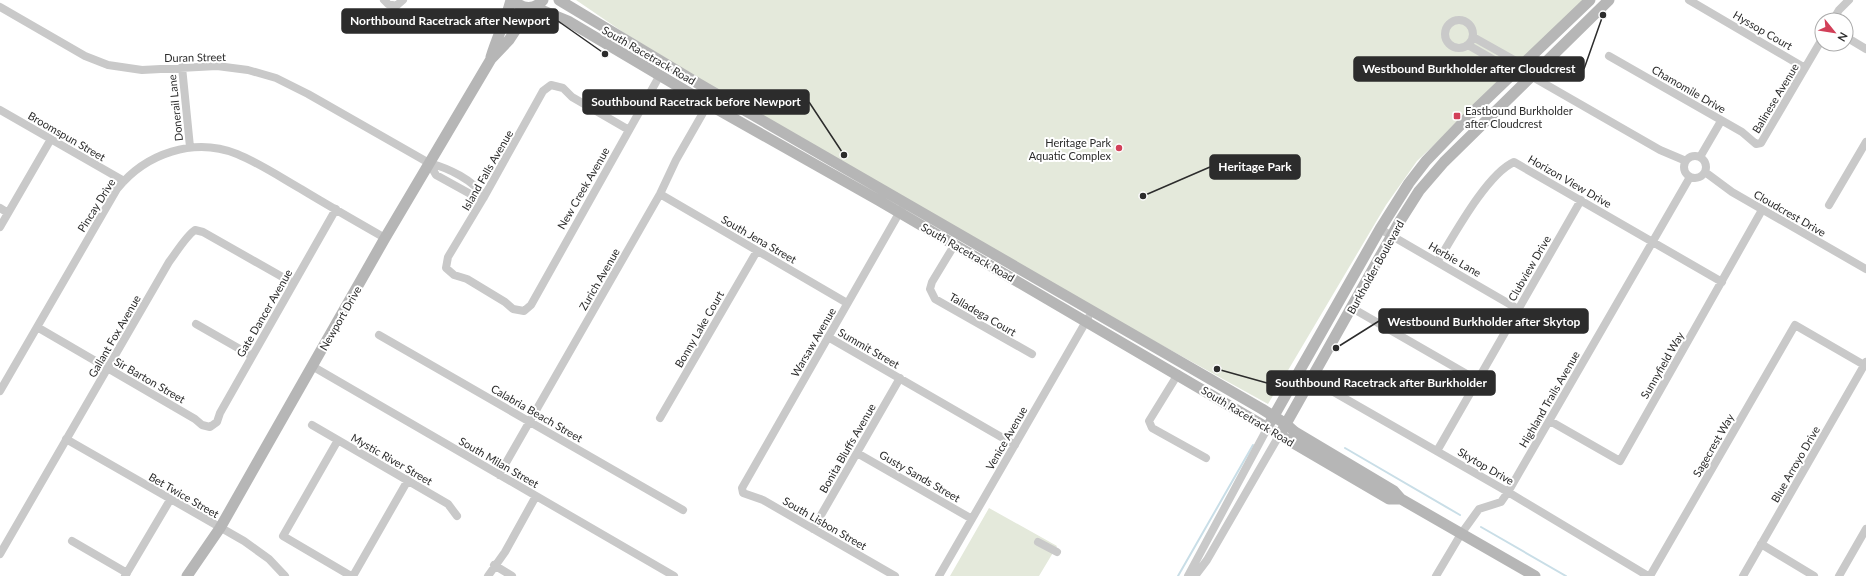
<svg xmlns="http://www.w3.org/2000/svg" width="1866" height="576" viewBox="0 0 1866 576" font-family="Lato,sans-serif">
<rect width="100%" height="100%" fill="#fff"/>
<!-- green -->
<path fill="#e4e9db" d="M576,0h1011l-170,161 -31,44 -118,199 -347,-192 -222,-128z
M989,508l68,38 -18,30h-89z"/>
<g fill="none" stroke-linecap="round" stroke-linejoin="round">
<!-- stream -->
<path stroke="#c9dee7" stroke-width="2" d="M1345,448l115,67
M1481,527l85,49
M1178,576l75,-131"/>
<!-- street -->
<path stroke="#c9c9c9" stroke-width="8" d="M384,0l4,4 8,2 7,-6
M1689,0l116,68
M0,7l85,49 23,9 34,5 75,-4 31,4 28,8 32,16 121,69c19,5 45,17 55,34
M1833,20l6,-10 10,-10
M1445 34a14 14 0 1 1 28 0a14 14 0 1 1-28 0Z
M1473,37l50,28 2,3
M1846,37l20,12
M1468,45l47,27 16,4 129,74 26,11
M1609,56l133,76 14,12 5,-1 61,-104
M182,67l8,80
M0,110l124,71
M629,130l-57,-33 -9,-9 -12,-3 -8,6 -59,106 -36,60 -2,11 8,7 13,4 38,23 8,7 11,2 7,-6 129,-230
M1684 167a11 11 0 1 1 22 0a11 11 0 1 1-22 0Z
M1700,157l21,-36
M429,163l7,12 38,21 10,1
M1705,172l27,20 134,77
M660,194l187,109
M1829,205l37,-63
M0,208l8,5
M0,227l51,-88
M1380,229l138,80
M955,244l-23,38 -2,7 5,10 97,55
M1438,261c16,-26 49,-87 76,-99l208,120
M1352,308l125,72
M196,324l56,32
M37,327l158,92 7,6 8,2 7,-5 3,-9 116,-204
M379,335l304,175
M828,337l187,108
M312,366l362,210
M1178,374l-29,47 3,7 54,30
M1311,379l197,113 140,84
M0,391l117,-202c29,-36 77,-52 120,-35 22,9 43,23 64,35 28,17 56,33 84,49
M660,418l97,-167
M1550,421l70,40 142,-251
M312,425l136,79 9,12
M66,439l178,102 25,18 16,17
M338,440l-55,96 68,40
M1437,451l144,-251
M857,453l115,66
M499,475l161,-281 16,-34 39,-68
M813,529l87,-151
M72,541l55,32
M1038,542l19,10
M1761,544l53,32
M0,554l169,-292c7,-9 17,-26 26,-32l8,2 90,51
M494,565l18,11
M125,576l45,-76
M353,576l55,-96
M488,576l17,-24 31,-56
M895,576l-132,-76 -20,-7 -1,-5 160,-280
M939,576l149,-258
M1188,576l80,-149
M1195,576l12,-16 73,-126
M1436,576l25,-42 18,-25 22,-7 7,-10 182,-315
M1650,576l145,-251 71,41
M1743,576l123,-214
M1839,576l27,-47"/>
<!-- secondary -->
<path stroke="#b6b6b6" stroke-width="11" d="M514,0c8,10 21,10 29,0
M559,0l140,84 563,325 24,15 9,8 99,59 7,8 134,77
M534,7l34,14 140,83 170,96 511,299h12
M491,57c6,-20 15,-37 20,-57
M1271,421l109,-192 29,-46 17,-22 49,-51 115,-110
M1283,429l117,-208 19,-30 25,-29 165,-162
M187,576l33,-48 165,-290 106,-179 18,-19 21,-32"/>
</g>
<!-- markers -->
<g fill="#d24059" stroke="#fff" stroke-width="1.5">
<rect x="1453" y="112" width="8" height="8" rx="2"/>
<circle cx="1119" cy="148" r="4"/>
</g>
<g text-anchor="middle" dominant-baseline="central" stroke-width="4" stroke-linejoin="round" paint-order="stroke">
<!-- street labels -->
<g font-size="11" fill="#2c2c2c" stroke="#fff">
<text transform="translate(1763 30) rotate(30)">Hyssop Court</text>
<text transform="translate(649 55) rotate(30)">South Racetrack Road</text>
<text transform="translate(195 57) rotate(-1)">Duran Street</text>
<text transform="translate(1689 89) rotate(30)">Chamomile Drive</text>
<text transform="translate(1775 98) rotate(-59)">Balinese Avenue</text>
<text transform="translate(175 108) rotate(-96)">Donerail Lane</text>
<text transform="translate(67 136) rotate(30)">Broomspun Street</text>
<text transform="translate(487 170) rotate(-60)">Island Falls Avenue</text>
<text transform="translate(1570 181) rotate(30)">Horizon View Drive</text>
<text transform="translate(583 188) rotate(-60)">New Creek Avenue</text>
<text transform="translate(96 205) rotate(-58)">Pincay Drive</text>
<text transform="translate(1790 213) rotate(30)">Cloudcrest Drive</text>
<text transform="translate(759 239) rotate(30)">South Jena Street</text>
<text transform="translate(968 252) rotate(30)">South Racetrack Road</text>
<text transform="translate(1455 259) rotate(30)">Herbie Lane</text>
<text transform="translate(1375 267) rotate(-61)">Burkholder Boulevard</text>
<text transform="translate(1529 268) rotate(-60)">Clubview Drive</text>
<text transform="translate(599 279) rotate(-60)">Zurich Avenue</text>
<text transform="translate(264 313) rotate(-60)">Gate Dancer Avenue</text>
<text transform="translate(983 314) rotate(30)">Talladega Court</text>
<text transform="translate(340 318) rotate(-60)">Newport Drive</text>
<text transform="translate(699 329) rotate(-60)">Bonny Lake Court</text>
<text transform="translate(114 336) rotate(-60)">Gallant Fox Avenue</text>
<text transform="translate(813 342) rotate(-60)">Warsaw Avenue</text>
<text transform="translate(869 348) rotate(30)">Summit Street</text>
<text transform="translate(1662 365) rotate(-60)">Sunnyfield Way</text>
<text transform="translate(150 380) rotate(30)">Sir Barton Street</text>
<text transform="translate(1549 399) rotate(-60)">Highland Trails Avenue</text>
<text transform="translate(537 413) rotate(30)">Calabria Beach Street</text>
<text transform="translate(1248 416) rotate(31)">South Racetrack Road</text>
<text transform="translate(1006 438) rotate(-60)">Venice Avenue</text>
<text transform="translate(1713 445) rotate(-60)">Sagecrest Way</text>
<text transform="translate(847 448) rotate(-60)">Bonita Bluffs Avenue</text>
<text transform="translate(392 459) rotate(30)">Mystic River Street</text>
<text transform="translate(499 462) rotate(30)">South Milan Street</text>
<text transform="translate(1795 464) rotate(-60)">Blue Arroyo Drive</text>
<text transform="translate(1486 466) rotate(30)">Skytop Drive</text>
<text transform="translate(920 476) rotate(30)">Gusty Sands Street</text>
<text transform="translate(184 495) rotate(30)">Bet Twice Street</text>
<text transform="translate(825 523) rotate(30)">South Lisbon Street</text>
</g>
<!-- poi labels -->
<g font-size="11" fill="#2c2c2c" stroke="#fff" text-anchor="start">
<text x="1465" y="110">Eastbound Burkholder<tspan x="1465" dy="13">after Cloudcrest</tspan></text>
<text x="1111" y="142" text-anchor="end">Heritage Park<tspan x="1111" dy="13">Aquatic Complex</tspan></text>
</g>
</g>
<!-- callouts -->
<path fill="none" stroke="#2c2c2c" stroke-width="1.5" d="M605 54L558 21M1603 15L1584 69M844 155L809 102M1143 196L1210 167M1336 348L1379 321M1217 369L1267 383"/>
<g fill="#2c2c2c" stroke="#fff" stroke-width="1.5">
<circle cx="605" cy="54" r="4"/>
<circle cx="1603" cy="15" r="4"/>
<circle cx="844" cy="155" r="4"/>
<circle cx="1143" cy="196" r="4"/>
<circle cx="1336" cy="348" r="4"/>
<circle cx="1217" cy="369" r="4"/>
</g>
<g fill="#2c2c2c" stroke="#2c2c2c" stroke-width="1.5">
<rect x="342" y="9" width="216" height="24" rx="4"/>
<rect x="1354" y="57" width="230" height="24" rx="4"/>
<rect x="583" y="90" width="226" height="24" rx="4"/>
<rect x="1210" y="155" width="90" height="24" rx="4"/>
<rect x="1379" y="309" width="209" height="24" rx="4"/>
<rect x="1267" y="371" width="228" height="24" rx="4"/>
</g>
<g font-size="12" text-anchor="middle" font-weight="bold" fill="#fff">
<text x="450" y="25">Northbound Racetrack after Newport</text>
<text x="1469" y="73">Westbound Burkholder after Cloudcrest</text>
<text x="696" y="106">Southbound Racetrack before Newport</text>
<text x="1255" y="171">Heritage Park</text>
<text x="1484" y="326">Westbound Burkholder after Skytop</text>
<text x="1381" y="387">Southbound Racetrack after Burkholder</text>
</g>
<!-- north arrow -->
<g transform="translate(1834 32) rotate(120)"><circle r="19" fill="#ffffff" stroke="#ababab"/>
<path d="M0-3L7 15L0 10L-7 15Z" fill="#d24059"/>
<text y="-6" font-size="11" font-weight="bold" text-anchor="middle" fill="#2c2c2c">N</text>
</g>
</svg>
